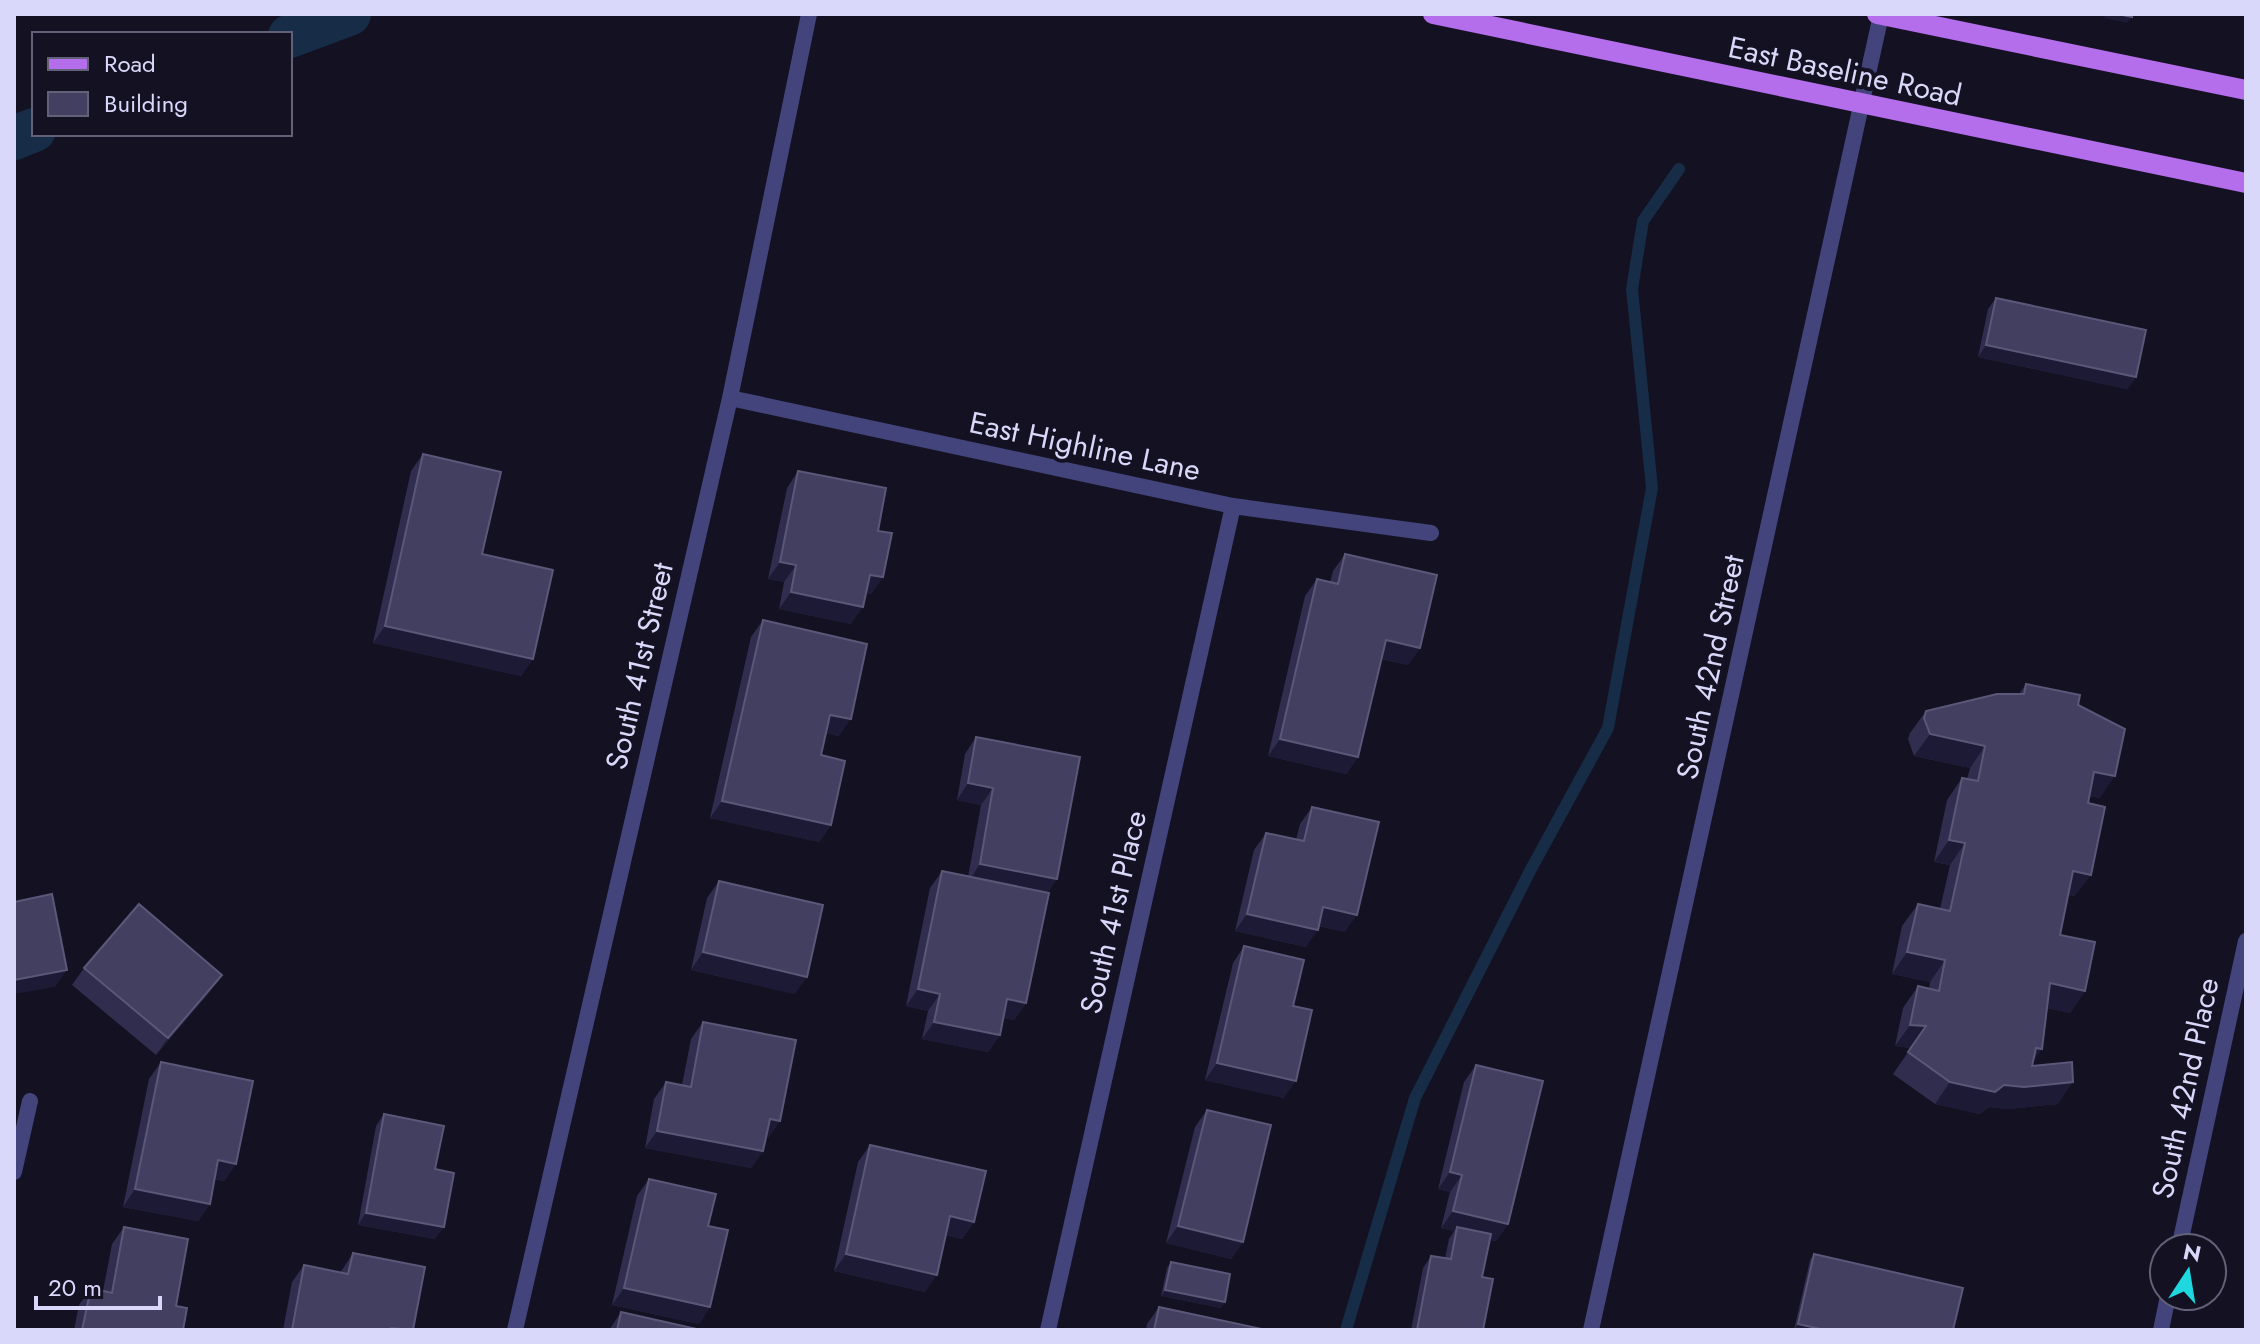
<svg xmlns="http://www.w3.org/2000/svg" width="2260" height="1344" viewBox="0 0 2260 1344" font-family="Jost,sans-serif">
<rect width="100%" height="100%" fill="#131122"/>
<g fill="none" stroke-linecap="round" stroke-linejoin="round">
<!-- stream -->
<path stroke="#172c46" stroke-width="12" d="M1346,1330l69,-232 115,-227 78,-143 44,-240 -20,-199 11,-68 36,-52"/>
<!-- canal -->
<path stroke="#172c46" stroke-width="44" d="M290,36l59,-22
M14,138l20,-8"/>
<!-- street -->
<path stroke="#43447b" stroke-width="16" d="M730,398l503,108 198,27
M14,1172l16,-71
M2179,1248l67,-307
M515,1330l215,-932 79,-384
M1048,1330l185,-824
M1591,1330l290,-1315
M2161,1330l7,-34"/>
<!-- primary -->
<path stroke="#b46eeb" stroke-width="20" d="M1433,14l813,169
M1877,14l369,76"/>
</g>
<!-- wall -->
<path fill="#312d4e" d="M1996,298l140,79 -9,12 -149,-32 10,-48z
M423,454l59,100 51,105 -12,17 -148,-33 38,-172z
M798,471l80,60 5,46 -12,17 -5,-1 -15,31 -72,-15 5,-27 -16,-3 19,-91z
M1345,554l75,94 -12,17 -27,-6 -23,98 -12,17 -78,-18 37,-160 12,-17 13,3 3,-11z
M763,620l76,116 -13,-3 -5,22 10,70 -12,17 -109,-24 41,-181z
M2026,684l52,21 22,93 -11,-2 -14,100 -7,-1 -8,40 25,56 -15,22 -23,-5 -14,53 -1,5 26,38 -50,5 -19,-2 -9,7 -45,-10 -42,-30 18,-26 -16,-2 8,-38 15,-22 11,2 1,-6 -38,-8 10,-48 16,-22 22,5 10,-44 -16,-3 13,-62 15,-22 5,1 3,-11 -56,-12 -6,-17 2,-6 16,-22 93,-17z
M976,737l81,142 -10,14 -21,110 -12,17 -11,-2 -3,17 -12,17 -66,-13 6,-28 -22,-5 24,-118 12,-17 26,6 13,-72 -24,-5 8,-46z
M1312,807l33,125 -26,-6 -13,21 -71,-16 19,-81 12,-17 30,7 4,-16z
M719,881l76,113 -104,-24 16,-72z
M1244,946l49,60 -9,92 -79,-18 28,-117z
M84,968l126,24 -54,63 -84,-70z
M703,1022l77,99 -12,17 -2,-1 -3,14 -12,17 -106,-20 9,-49 12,-17 16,3 9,-46z
M161,1062l75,102 -12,17 -10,-2 -4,25 -12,17 -75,-14 26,-128z
M1476,1065l32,159 -12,17 -6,-1 -8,37 1,53h-72l12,-62 8,-12 14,2 4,-19 5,-8 -13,-3 9,-36 -12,-3 26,-107z
M1207,1110l36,132 -12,17 -65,-16 29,-116z
M384,1114l51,55v70l-77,-14 18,-99z
M870,1145l104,77 -12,17 -17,-4 -20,57 -91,-21 24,-109z
M649,1179l59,47 2,81 -11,17 -87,-19 25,-109z
M124,1227l52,79 7,24h-109l5,-25 12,-17 12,3 9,-47z
M353,1253l60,77h-130l9,-48 12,-17 36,8z
M1814,1254l149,34 -169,42 16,-70z
M1171,1262l54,40 -4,6 -60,-12 6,-28z
M1159,1307l102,23h-115l1,-6z
M621,1312l80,18h-92z"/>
<!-- shaded-wall -->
<path fill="#1d1a35" d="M2106,14h12l14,3 -5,6 -23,-5z
M1986,345l150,32 -9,12 -149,-32z
M780,562l16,3 -12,17 -16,-3z
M870,575l13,2 -12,17 -13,-2z
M791,592l72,15 -12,17 -72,-15z
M385,626l148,33 -12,17 -148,-33z
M1386,640l34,8 -12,17 -34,-8z
M830,715l21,4 -12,17 -21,-4z
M1930,734l55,12 -15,22 -56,-12z
M1280,739l78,18 -12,17 -78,-18z
M2094,772l21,4 -15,22 -22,-4z
M968,783l25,5 -12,17 -24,-5z
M722,801l109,24 -12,17 -109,-24z
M1949,840l16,3 -15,22 -16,-3z
M980,864l77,15 -12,17 -77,-14z
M2073,871l18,4 -16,21 -17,-3z
M1323,907l34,8 -12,17 -33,-8z
M1247,914l71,16 -12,17 -71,-16z
M703,952l104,25 -12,17 -104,-24z
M1907,952l38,8 -15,22 -38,-8z
M67,970l-12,17 -41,7v-14z
M222,975l-12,17 -54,63 12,-17z
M2050,983l35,8 -15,22 -35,-8z
M918,989l22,5 -12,17 -22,-5z
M1007,999l19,4 -12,17 -19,-4z
M934,1022l66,13 -12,17 -66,-13z
M1910,1025l16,1 -15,22 -16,-2z
M2036,1048l6,1 -15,22z
M1217,1063l79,18 -12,17 -79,-18z
M1950,1082l54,3 69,-3 -15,22 -50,5 -19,-2 -9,7 -45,-10z
M770,1119l10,2 -12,17 -10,-2z
M657,1131l106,20 -12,17 -106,-20z
M218,1160l18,4 -12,17 -18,-4z
M1450,1172l12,3 -12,17 -12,-3z
M135,1189l75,15 -12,17 -75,-14z
M1453,1211l55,13 -12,17 -40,-9 1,-5 -3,4 -13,-3z
M366,1213l78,14 -9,12 -77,-14z
M950,1216l24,6 -12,17 -24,-6z
M1178,1226l65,16 -12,17 -65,-16z
M846,1254l91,21 -12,17 -91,-21z
M624,1288l86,19 -11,17 -87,-19z
M1165,1290l60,12 -4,6 -60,-12z
M1798,1324l27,6h-31z"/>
<!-- building -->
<path fill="#433f60" stroke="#5b5778" stroke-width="2" d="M2118,14h14v3z
M1996,298l150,32 -10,47 -150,-32z
M423,454l78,18 -19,82 71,16 -20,89 -148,-33z
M798,471l88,17 -8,43 14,2 -9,44 -13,-2 -7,32 -72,-15 5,-27 -16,-3z
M1345,554l92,21 -17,73 -34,-8 -28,117 -78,-18 37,-160 21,5z
M763,620l104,24 -16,75 -21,-4 -9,40 24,6 -14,64 -109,-24z
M2026,684l54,11 -2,10 47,24 -10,47 -21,-4 -6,31 17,4 -14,68 -18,-4 -13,64 35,7 -10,49 -35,-8 -8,66 -6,-1 -4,18 40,-4 1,20 -49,5 -20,-2 -9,7 -45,-10 -42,-30 18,-26 -16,-1 8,-39 21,5 6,-31 -38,-8 11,-48 32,7 15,-68 -16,-3 13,-62 16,3 7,-35 -55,-12 -6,-16 2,-7 71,-17h27z
M976,737l104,20 -23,122 -77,-15 13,-76 -25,-5z
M1312,807l67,15 -22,93 -34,-8 -5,23 -71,-16 19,-81 38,8z
M942,871l107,22 -23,110 -19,-4 -7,36 -66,-13 6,-28 -22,-5z
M719,881l104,24 -16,72 -104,-25z
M52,894l15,76 -53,10v-78z
M139,904l83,71 -54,63 -84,-70z
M1244,946l60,14 -11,46 19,4 -16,71 -79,-18z
M703,1022l93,18 -16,81 -10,-2 -7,32 -106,-20 9,-49 25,5z
M161,1062l92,19 -17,83 -18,-4 -8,44 -75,-15z
M1476,1065l67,16 -35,143 -55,-13 9,-36 -12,-3z
M1207,1110l64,15 -28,117 -65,-16z
M384,1114l60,12 -9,43 19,4 -10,54 -78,-14z
M870,1145l116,26 -12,51 -24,-6 -13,59 -91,-21z
M649,1179l67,15 -8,32 20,4 -18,77 -86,-19z
M124,1227l64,12 -12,67 11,2 -4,22h-101l9,-42 21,5z
M1457,1227l34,7 -9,43 11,2 -10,51h-66l14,-74 20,3z
M353,1253l72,14 -12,63 -22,-2v2h-99l12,-65 44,9z
M1814,1254l149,34 -10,42h-128l-27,-6z
M1171,1262l59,12 -5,28 -60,-12z
M1159,1307l103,22 -1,1h-107z
M621,1312l80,18h-84z"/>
<g text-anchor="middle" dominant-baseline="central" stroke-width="8" stroke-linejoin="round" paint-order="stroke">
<!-- street labels -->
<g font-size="30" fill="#dad8fa" stroke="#131122">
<text transform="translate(1845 71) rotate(12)">East Baseline Road</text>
<text transform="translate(1085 446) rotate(12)">East Highline Lane</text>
<text transform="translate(639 666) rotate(-77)">South 41st Street</text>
<text transform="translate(1710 667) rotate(-78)">South 42nd Street</text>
<text transform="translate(1113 912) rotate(-77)">South 41st Place</text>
<text transform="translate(2185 1088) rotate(-78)">South 42nd Place</text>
</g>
</g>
<!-- border -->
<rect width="2260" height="1344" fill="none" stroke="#dad8fa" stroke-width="32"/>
<!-- legend -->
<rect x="32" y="32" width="260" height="104" fill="#131122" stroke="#636178" stroke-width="2"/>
<rect x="48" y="58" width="40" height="12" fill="#b46eeb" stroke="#636178" stroke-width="2"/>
<text x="104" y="72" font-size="24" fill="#dad8fa">Road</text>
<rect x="48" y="92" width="40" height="24" fill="#433f60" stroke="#636178" stroke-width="2"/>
<text x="104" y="112" font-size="24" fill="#dad8fa">Building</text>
<!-- north arrow -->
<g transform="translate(2188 1272) rotate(12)"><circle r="38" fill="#131122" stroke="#636178" stroke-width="2"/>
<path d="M0-6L14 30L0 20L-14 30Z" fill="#1fd7de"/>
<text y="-12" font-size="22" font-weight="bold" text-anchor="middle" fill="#dad8fa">N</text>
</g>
<!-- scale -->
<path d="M36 1296v12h124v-12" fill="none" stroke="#dad8fa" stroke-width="4"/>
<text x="48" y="1296" font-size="24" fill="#dad8fa" stroke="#131122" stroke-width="6" paint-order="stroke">20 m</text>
</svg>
